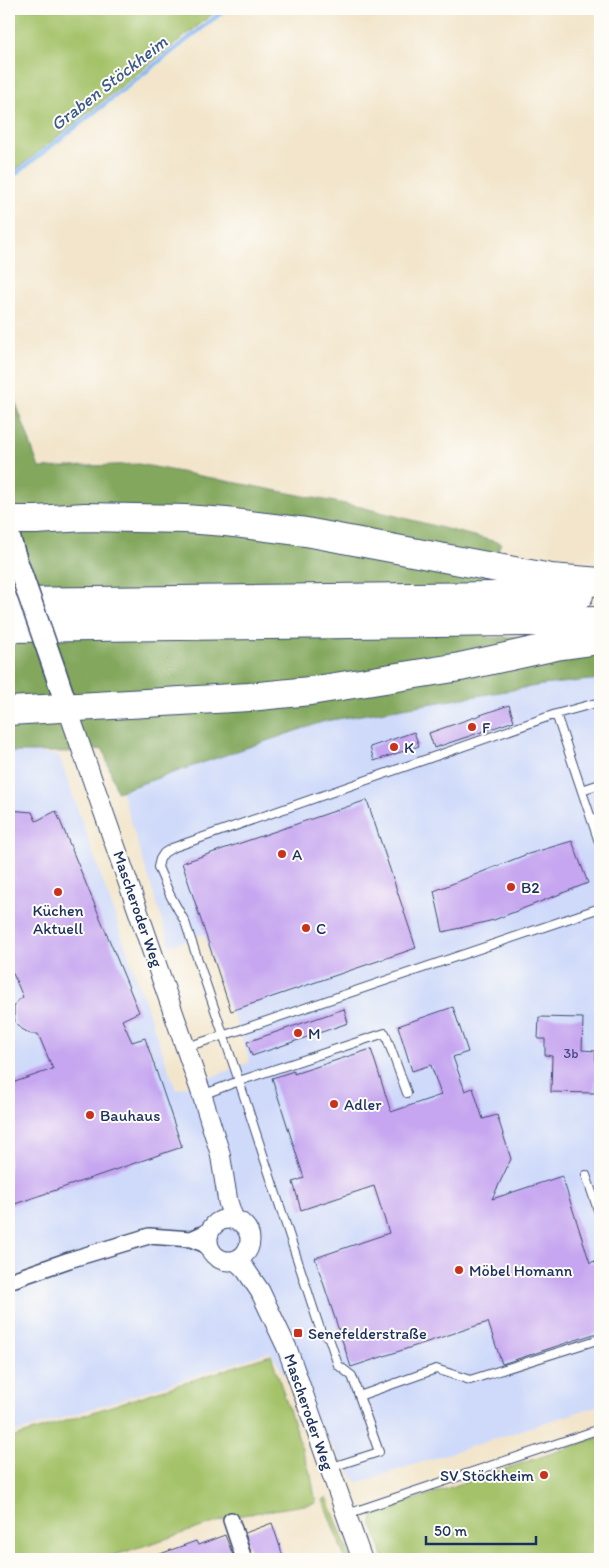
<svg xmlns="http://www.w3.org/2000/svg" width="609" height="1568" viewBox="0 0 609 1568" font-family="Itim,sans-serif">
<rect width="100%" height="100%" fill="#fdfcf7"/>
<filter id="ink" filterUnits="userSpaceOnUse"><feTurbulence type="fractalNoise" baseFrequency=".02" numOctaves="2"/><feDisplacementMap in="SourceGraphic" scale="10" xChannelSelector="R" yChannelSelector="G"/><feConvolveMatrix kernelMatrix="1 2 1 2 8 2 1 2 1" color-interpolation-filters="sRGB"/></filter>
<filter id="wash" filterUnits="userSpaceOnUse"><feTurbulence type="fractalNoise" baseFrequency=".0096" numOctaves="4" result="noise"/><feDisplacementMap in="SourceGraphic" scale="20" xChannelSelector="R" yChannelSelector="G"/><feGaussianBlur stdDeviation="1.12" result="paint"/><feColorMatrix in="noise" values="0 0 0 0 0 0 0 0 0 0 0 0 0 0 0 0 0 1.4 0 .05"/><feComposite in="paint" operator="in"/></filter>
<g filter="url(#wash)">
<rect width="100%" height="100%" fill="#f2e5cb"/>
<!-- built -->
<path fill="#cfdafa" d="M600,678v727l-243,78 -87,-131 -261,83v-687l50,8 117,334 74,-28 -17,-48h-2l-27,-80 -34,12 -61,-194 432,-69z"/>
<!-- green -->
<path fill="#a4c269" stroke="#607864" d="M9,9h210l-210,166z
M271,1355l40,121 5,27 -80,13 -133,43h-94v-120z
M600,1437v122h-216l-12,-35 2,-11z
M327,1497l24,62h-6l-22,-59z"/>
<!-- forest -->
<path fill="#83a85d" stroke="#4f6c5e" d="M9,383l30,85 100,-4 222,43 140,36 -15,35 1,60 113,-5v46l-58,6 -217,36 -208,71 -14,-43 -35,3h-59z"/>
<g fill="none" stroke-linecap="round" stroke-linejoin="round">
<!-- stream -->
<path stroke="#85baf4" stroke-width="4.5" d="M9,179l217,-170"/>
</g>
<g id="blocks">
<!-- building -->
<path fill="#c6a6f0" d="M509,705l5,16 -80,27 -5,-15z
M414,732l5,14 -45,15 -4,-14z
M367,800l49,148 -185,63 -49,-148z
M9,810l23,2 4,9 20,-10 83,201 -17,8 10,22 13,-4 37,109 -173,59v-122l44,-15 -15,-35h-7l-11,-6 -5,-6 -1,-7v-8l3,-6 6,-4 -14,-33z
M572,841l16,42 -94,37 -51,12 -9,-41 91,-36z
M453,1007l15,45 -15,5 12,34 8,-3 10,31 14,-4 14,44 -19,40 70,-23 28,87 5,-2 5,15v56l-98,32 -14,-42 -137,45 -36,-109 74,-25 -15,-47 -73,24 -8,-28 11,-4 -32,-100 22,-7v3l77,-25 20,63 50,-17 -10,-30 -19,6 -14,-45z
M344,1009l4,14 -96,33 -5,-14z
M539,1017l44,1 -1,32 14,1 -1,42 -44,-1 1,-36 -7,-1v-16h-7z
M272,1523l12,36h-31l-8,-26z
M225,1535l9,23 -5,1h-80v-1l47,-17 2,4z"/>
</g>
</g>
<g filter="url(#ink)">
<use href="#blocks" fill-opacity="0" stroke="#3b4a6e" stroke-width="1"/>
<g fill="none" stroke-linecap="round" stroke-linejoin="round">
<defs>
<path id="service" d="M556,714l44,131
M582,790l18,-6
M186,1047l48,-15 366,-124
M202,1095l37,-14 -54,-159 -15,-27 -12,-28 2,-8 4,-6 8,-5 384,-134 44,-12
M586,1175l14,41
M359,1396l77,-27 34,11 130,-41
M329,1468l50,-16 -27,-76 -14,-11 -9,-27 -8,-6 -82,-251 146,-48 22,60
M347,1514l253,-85"/>
<path id="minor" d="M191,1239l20,-9
M9,1281l60,-21 80,-24 42,3 18,7
M231,1520l13,39"/>
<path id="tertiary" d="M67,707l135,388 18,58 8,49 6,18
M208 1240a21 21 0 1 1 42 0a21 21 0 1 1-42 0Z
M235,1260l10,9 15,22 27,57 75,211"/>
<path id="secondary" d="M9,536l6,20
M54,668l13,39"/>
<path id="motorway" d="M9,520h27l49,-3 100,2 41,3 80,10 245,46 49,4
M9,602l570,-7
M9,628l591,-7
M9,711l240,-14 61,-6 150,-24 96,-21 44,-6"/>
</defs>
<!-- service casing -->
<use href="#service" stroke="#3b4a6e" stroke-width="10"/>
<!-- minor casing -->
<use href="#minor" stroke="#3b4a6e" stroke-width="18"/>
<!-- tertiary casing -->
<use href="#tertiary" stroke="#3b4a6e" stroke-width="21"/>
<!-- secondary casing -->
<use href="#secondary" stroke="#3b4a6e" stroke-width="24"/>
<!-- motorway casing -->
<use href="#motorway" stroke="#3b4a6e" stroke-width="30"/>
<!-- service -->
<use href="#service" stroke="#fff" stroke-width="8"/>
<!-- minor -->
<use href="#minor" stroke="#fff" stroke-width="15"/>
<!-- tertiary -->
<use href="#tertiary" stroke="#fff" stroke-width="19"/>
<!-- secondary -->
<use href="#secondary" stroke="#fff" stroke-width="21"/>
<!-- motorway -->
<use href="#motorway" stroke="#fff" stroke-width="28"/>
<defs>
<path id="secondary-bridge" d="M15,556l39,112"/>
</defs>
<!-- secondary-bridge casing -->
<use href="#secondary-bridge" stroke="#3b4a6e" stroke-width="24" stroke-linecap="butt"/>
<!-- secondary-bridge -->
<use href="#secondary-bridge" stroke="#fff" stroke-width="21"/>
</g>
</g>
<!-- markers -->
<g fill="#c8321e" stroke="#fdfcf7" stroke-width="2">
<circle cx="472" cy="727" r="5"/>
<circle cx="394" cy="747" r="5"/>
<circle cx="282" cy="854" r="5"/>
<circle cx="511" cy="887" r="5"/>
<circle cx="58" cy="892" r="5"/>
<circle cx="306" cy="928" r="5"/>
<circle cx="298" cy="1033" r="5"/>
<circle cx="334" cy="1104" r="5"/>
<circle cx="90" cy="1115" r="5"/>
<circle cx="459" cy="1270" r="5"/>
<rect x="293" y="1328" width="10" height="10" rx="2.5"/>
<circle cx="544" cy="1475" r="5"/>
</g>
<g text-anchor="middle" dominant-baseline="central" stroke-width="4" stroke-linejoin="round" paint-order="stroke">
<!-- number labels -->
<g font-size="14" fill="#464d82">
<text x="571" y="1053">3b</text>
</g>
<!-- poi labels -->
<g font-size="16" fill="#1b2f5e" stroke="#fdfcf7" text-anchor="start">
<text x="482" y="727">F</text>
<text x="404" y="747">K</text>
<text x="292" y="854">A</text>
<text x="521" y="887">B2</text>
<text x="58" y="910" text-anchor="middle">Küchen<tspan x="58" dy="18">Aktuell</tspan></text>
<text x="316" y="928">C</text>
<text x="308" y="1033">M</text>
<text x="344" y="1104">Adler</text>
<text x="100" y="1115">Bauhaus</text>
<text x="469" y="1270">Möbel Homann</text>
<text x="308" y="1333">Senefelderstraße</text>
<text x="534" y="1475" text-anchor="end">SV Stöckheim</text>
</g>
<!-- street labels -->
<g font-size="16" fill="#1b2f5e" stroke="#fdfcf7">
<text transform="translate(138 909) rotate(71)">Mascheroder Weg</text>
<text transform="translate(309 1412) rotate(71)">Mascheroder Weg</text>
</g>
<!-- water labels -->
<g font-size="18" font-style="italic" fill="#3b598b" stroke="#fdfcf7">
<text transform="translate(109 83) rotate(-38)">Graben Stöckheim</text>
</g>
</g>
<!-- margin -->
<rect width="609" height="1568" fill="none" stroke="#fdfcf7" stroke-width="30"/>
<!-- scale -->
<path d="M426 1536v8h110v-8" fill="none" stroke="#1b2f5e" stroke-width="2.5"/>
<text x="434" y="1536" font-size="15" fill="#1b2f5e" stroke="#fdfcf7" stroke-width="4" paint-order="stroke">50 m</text>
</svg>
